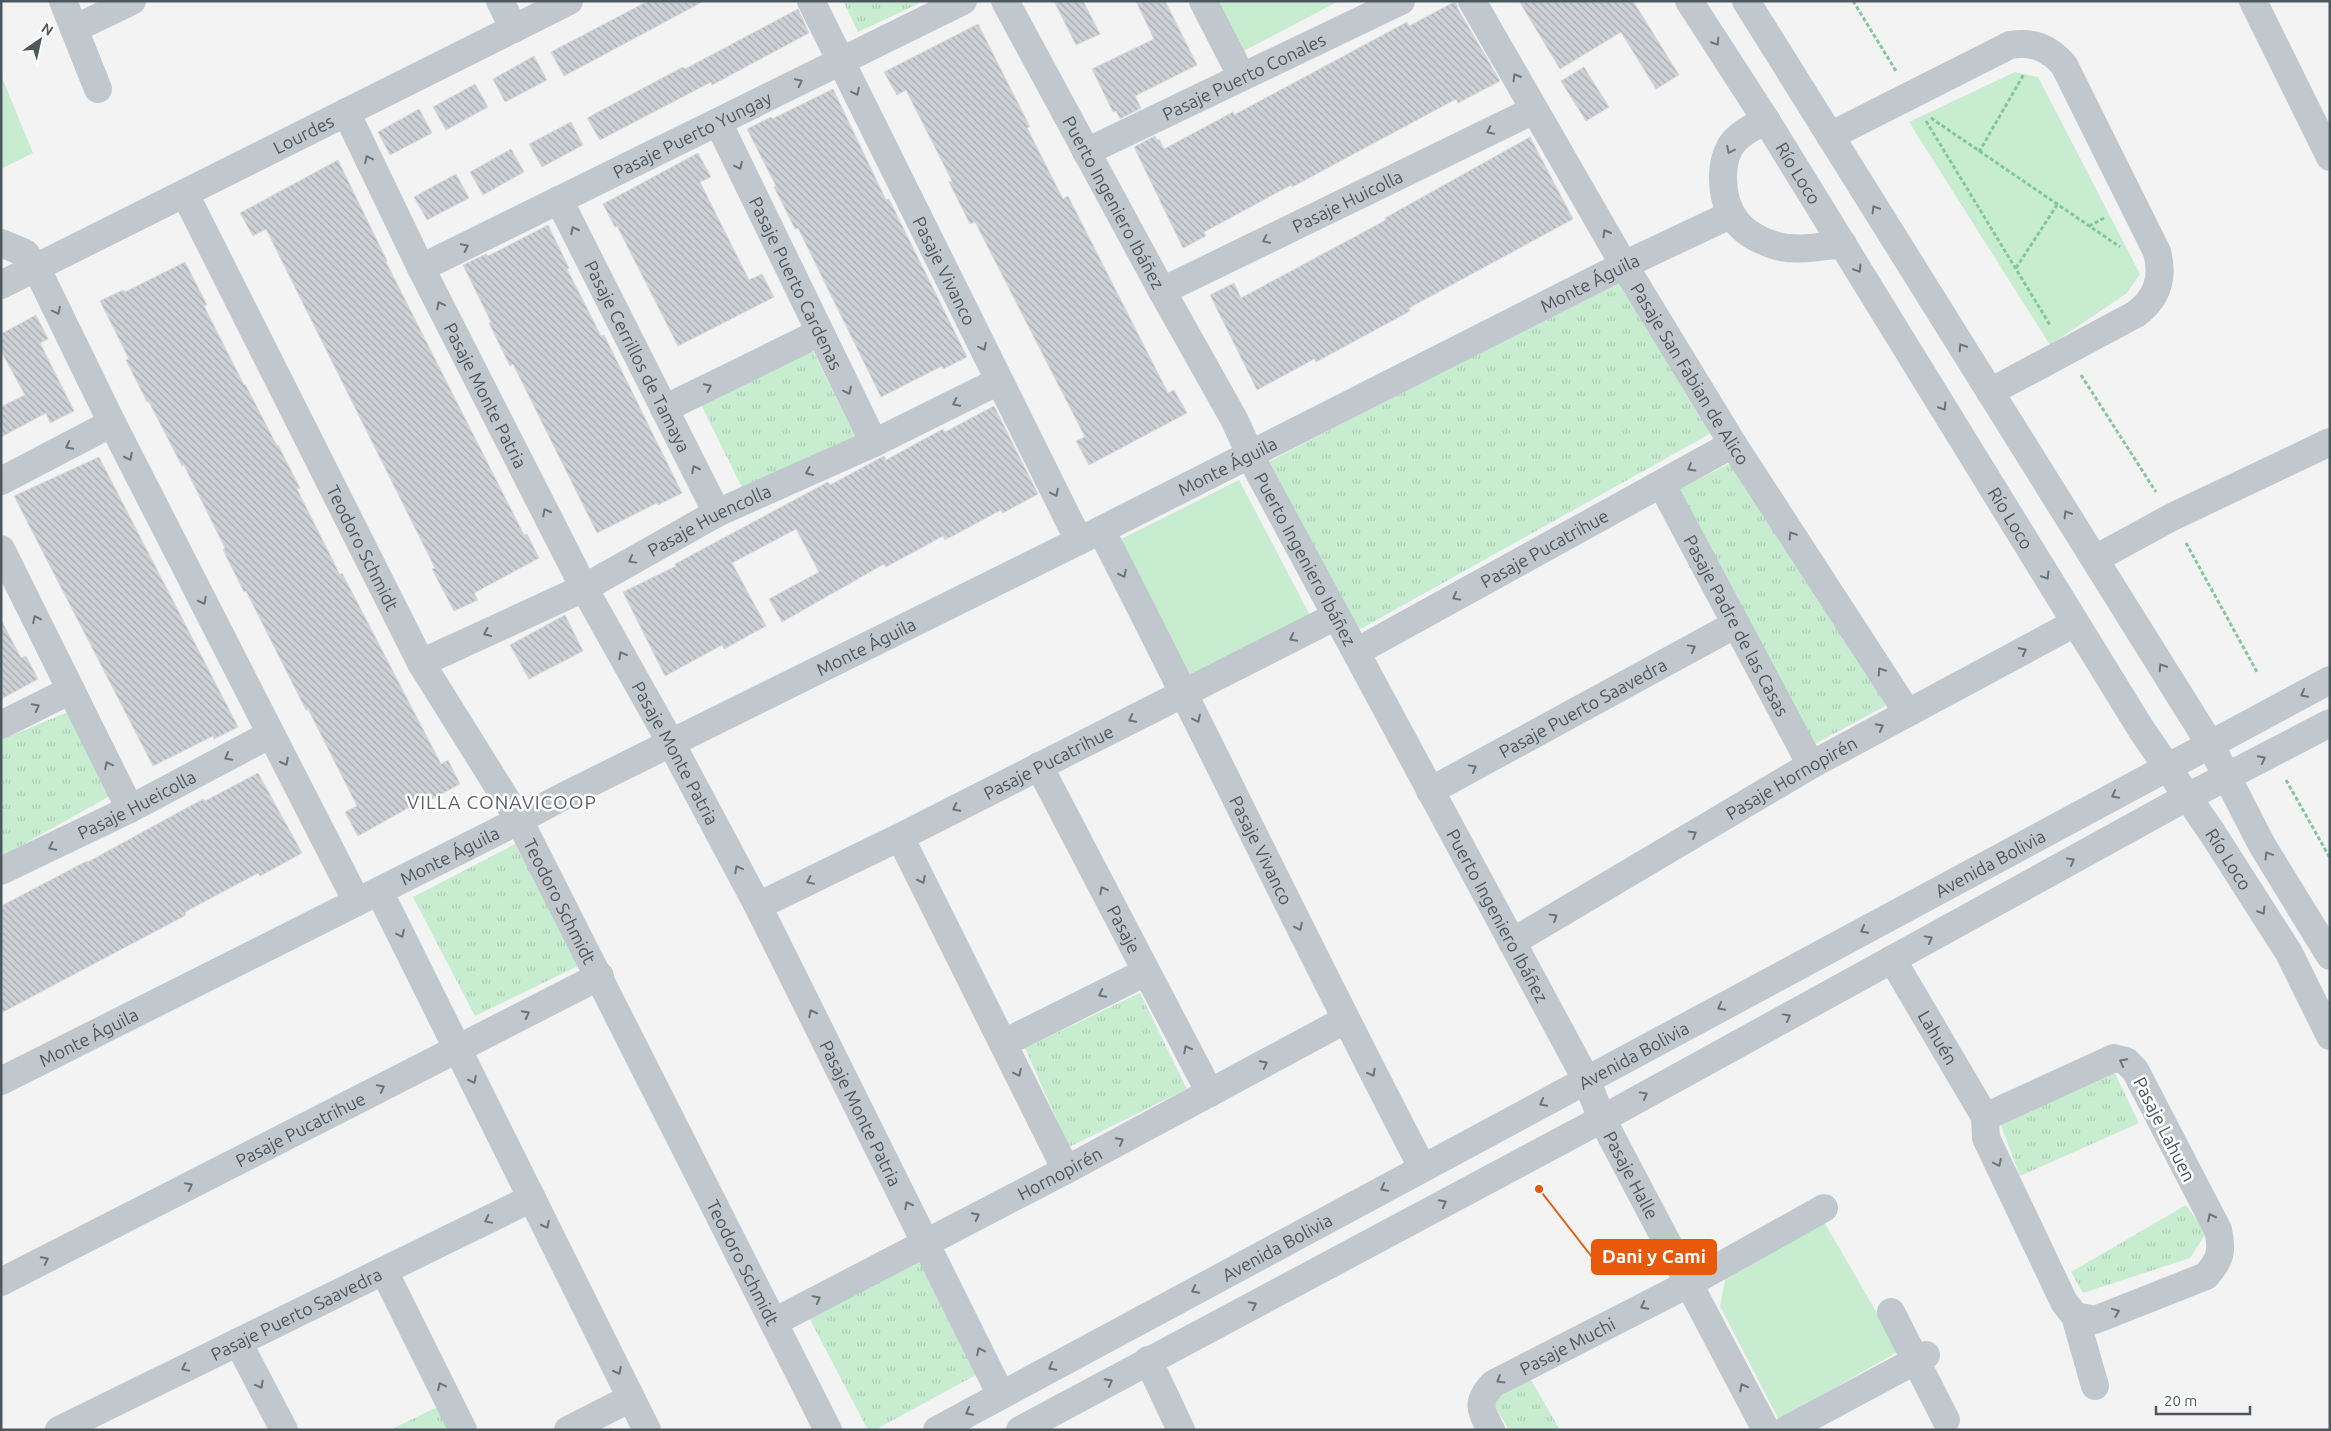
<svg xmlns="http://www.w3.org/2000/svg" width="2331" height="1431" viewBox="0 0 2331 1431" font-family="Ubuntu,sans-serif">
<defs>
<pattern id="grass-tufts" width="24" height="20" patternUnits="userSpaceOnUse" patternTransform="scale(1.25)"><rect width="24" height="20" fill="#c7ecd0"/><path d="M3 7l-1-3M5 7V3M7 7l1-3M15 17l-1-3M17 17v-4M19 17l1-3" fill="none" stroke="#adccb5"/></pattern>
<pattern id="building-back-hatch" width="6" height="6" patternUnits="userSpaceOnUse" patternTransform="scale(1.25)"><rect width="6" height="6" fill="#cdd0d4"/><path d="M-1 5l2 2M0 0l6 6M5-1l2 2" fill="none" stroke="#a9acaf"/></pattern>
</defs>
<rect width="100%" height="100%" fill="#f4f3f3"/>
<!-- grass -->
<path fill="url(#grass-tufts)" d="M843,1h81l-66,31z
M1617,279l98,152 -358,200 -92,-167z
M810,345l48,96 -112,55 -47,-96z
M1730,463l161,240 -80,43 -137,-254z
M75,709l42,83 -116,65v-117z
M517,843l65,121 -107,52 -62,-119z
M1140,993l47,96 -118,58 -44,-99z
M2111,1065l28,58 -119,53 -20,-53z
M2186,1205l20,28 -16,25 -107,35 -12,-21z
M926,1251l57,120 -108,59h-7l-62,-118z
M1531,1380l29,50h-51l-17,-29z
M445,1403l16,27h-71z"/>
<!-- green -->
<path fill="#c7ecd0" d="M1217,1h122l-97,51z
M2015,72l23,5 102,197 -13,19 -77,52 -141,-223z
M1,75l32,78 -32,16z
M1239,480l73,139 -122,59 -71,-138z
M1823,1220l76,131 -120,69 -59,-114 7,-35z"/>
<!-- building -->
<path fill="url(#building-back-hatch)" stroke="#d7d9dd" d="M648,1h56l-140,75 -13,-24z
M1054,1h29l17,33 -24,11z
M1136,1h29l32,64 -62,31 6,12 -21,11 -4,-8 -3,1 -21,-43 62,-30z
M1456,1l2,8 42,72 -42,22 -2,-4 -164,88 -1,-2 -87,47 2,4 -23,12 -49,-101 21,-11 2,4 2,-1 5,10 69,-37 1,3 173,-93 2,4z
M1519,1h114l46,74 -23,14 -35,-57 -61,37z
M798,9l11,24 -97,52 -1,-3 -111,58 -13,-22 96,-51 2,2z
M978,24l52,103 -3,1 36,71 5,-3 100,197 6,-3 13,23 -98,52 -13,-24 9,-4 -110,-215 -5,2 -21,-42 3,-1 -46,-91 -9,5 -13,-23z
M534,56l13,24 -42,22 -12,-23z
M1584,67l25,40 -23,14 -25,-40z
M475,84l13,23 -42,23 -13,-23z
M833,89l53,111 3,-1 78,158 -24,12 -1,-3 -61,31 -83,-169 -3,1 -21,-42 2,-1 -29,-57 24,-12 1,2z
M419,109l13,24 -42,22 -12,-23z
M571,122l12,23 -41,22 -13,-23z
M1530,137l43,82 -164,89 1,3 -94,51 -2,-3 -57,31 -47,-95 24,-12 7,15 145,-78 -1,-2z
M511,149l13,23 -41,23 -13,-23z
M698,153l13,24 -11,5 49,98 13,-6 12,23 -96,49 -61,-120 -2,1 -12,-23z
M338,160l49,101 -1,1 138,273 3,-1 12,24 -65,35 4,7 -24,11 -22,-42 3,-1 -169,-339 -13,7 -13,-23z
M456,174l13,24 -42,22 -13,-23z
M548,225l21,43 -2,1 34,67 3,-1 78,158 -24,12 -1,-2 -60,30 -84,-169 -3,2 -21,-43 2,-1 -28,-57 23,-11 2,2z
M185,262l22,43 -3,1 40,79 1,-1 32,62 1,-1 22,43 -3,1 43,86 2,-2 99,191 7,-4 12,24 -41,22 -2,-3 -59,33 -13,-24 12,-6 -49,-97 -2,1 -60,-119 -2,1 -21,-42 2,-2 -41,-83 -2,1 -33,-64h-2l-21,-42 3,-1 -29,-58 23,-11 2,2z
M36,315l12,24 -8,4 34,68 -24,12 -4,-10 -45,24v-30l24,-12 -24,-44v-17z
M994,406l44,88 -35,19 -2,-3 -56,30 -2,-4 -57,31 -2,-3 -102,58 -13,-23 50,-27 -23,-43 -64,34 34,63 -42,23 -2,-4 -57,31 -42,-84 53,-26 -1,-2 153,-82 2,3 54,-29 2,4 57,-31 2,3z
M99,457l139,270 -24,12 -1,-3 -60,30 -139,-270z
M565,615l18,36 -54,28 -19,-34z
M1,620l20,38 5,-2 12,23 -37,20z
M258,773l44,80 -42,23 -2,-3 -73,39 1,3 -185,98v-107l86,-45 1,1 115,-63 2,2z"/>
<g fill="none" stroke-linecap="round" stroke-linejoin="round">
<!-- path -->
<path stroke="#82c79c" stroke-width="3" stroke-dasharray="4 2.5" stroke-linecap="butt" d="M1853,1l43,70
M1931,118l189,129
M1926,121l124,204
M1979,152l45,-78
M2089,226l17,-9
M2016,268l41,-63
M2081,375l75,117
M2186,543l71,129
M2286,780l44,78"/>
<!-- minor -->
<g stroke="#c0c8cd" stroke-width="28">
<path d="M63,1l35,88"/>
<path d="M500,1l14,28"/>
<path id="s1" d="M811,1l268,540"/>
<path id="s2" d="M1005,1l157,290 72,128 21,46 331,614 16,40 164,311"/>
<path d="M1203,1l39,76"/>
<path id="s3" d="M1472,1l152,264 109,179 174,268"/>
<path id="s4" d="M1689,1l77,119 375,609 72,105 76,119 41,83"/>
<path d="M1746,1l464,743 52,101 68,111"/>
<path d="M2253,1l77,156"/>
<path d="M74,29l58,-28"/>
<path id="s5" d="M346,112l75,156 163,320 87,155 87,163 243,489"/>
<path d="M1766,120c-13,7 -28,14 -36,27 -5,9 -7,21 -7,30 0,38 19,59 54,69 21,6 45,0 66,-2"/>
<path id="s6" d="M718,122l156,321"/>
<path d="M1830,136l180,-91c23,-4 39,3 54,20l93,187c7,26 0,46 -21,62l-146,78"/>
<path id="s7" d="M1086,152l315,-151"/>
<path id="s8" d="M185,194l236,469 98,157 309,610"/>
<path id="s9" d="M559,200l158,313"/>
<path d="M1,243l24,10 11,14 76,156 245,479"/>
<path id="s10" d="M421,268l542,-267"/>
<path id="s11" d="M1,285l568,-284"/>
<path id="s12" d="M1162,291l372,-181"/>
<path d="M664,409l155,-76"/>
<path d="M1,481l111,-58"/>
<path id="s13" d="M1662,485l149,280"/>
<path id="s14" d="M1101,530c109,212 211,427 321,637"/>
<path d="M1,549l129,260"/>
<path d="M2095,559l77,-42 158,-75"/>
<path id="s15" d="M1356,652l377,-208"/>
<path id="s16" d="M421,663l163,-75 133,-75 157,-70 125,-62"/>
<path d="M1,725l70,-35"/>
<path id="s17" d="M1039,766l171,327"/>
<path id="s18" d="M1430,791l306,-167"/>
<path d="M900,837l166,333"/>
<path id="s19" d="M1,871l129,-62 141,-75"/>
<path d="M379,891l268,539"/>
<path id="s20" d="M758,906l142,-69 436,-221"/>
<path id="s21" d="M1512,942l299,-177 264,-142"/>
<path id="s22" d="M1892,959l93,158 1,21 78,164 11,14 20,4 111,-44c14,-16 17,-24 12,-46l-83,-160 -9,-9 -12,-3 -129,59"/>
<path d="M1004,1043l142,-71"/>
<path id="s23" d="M1,1081l505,-254 58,-31 537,-266 523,-265 106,-50"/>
<path d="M384,1271l79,159"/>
<path id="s24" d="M1,1282l599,-306"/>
<path d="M1891,1312l55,108"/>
<path d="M2075,1316l20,70"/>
<path id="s25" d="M774,1322l292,-152 279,-150"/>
<path d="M238,1342l46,88"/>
<path d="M1148,1360l33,70"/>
<path id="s26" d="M59,1430l473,-232"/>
<path d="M568,1430l63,-32"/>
<path id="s27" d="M937,1430l1393,-750"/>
<path d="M1020,1430l582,-311 574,-316 154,-80"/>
<path id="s28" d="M1491,1430c-11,-21 -15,-28 2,-46l195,-100 136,-76"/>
<path d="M1786,1430l140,-75"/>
</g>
</g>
<!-- one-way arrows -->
<defs><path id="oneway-chevron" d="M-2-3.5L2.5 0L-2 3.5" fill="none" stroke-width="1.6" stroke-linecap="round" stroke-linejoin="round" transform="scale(1.25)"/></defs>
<g stroke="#69747a">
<use href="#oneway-chevron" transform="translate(1716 42) rotate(57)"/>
<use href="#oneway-chevron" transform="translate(1516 77) rotate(-120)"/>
<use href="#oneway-chevron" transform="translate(799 82) rotate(-26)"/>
<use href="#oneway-chevron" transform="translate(856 92) rotate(64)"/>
<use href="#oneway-chevron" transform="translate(1490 131) rotate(154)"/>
<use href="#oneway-chevron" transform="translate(1730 150) rotate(116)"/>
<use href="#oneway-chevron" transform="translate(368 159) rotate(-116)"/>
<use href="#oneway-chevron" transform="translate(739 166) rotate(64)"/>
<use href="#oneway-chevron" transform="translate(1875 209) rotate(-122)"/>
<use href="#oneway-chevron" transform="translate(574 230) rotate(-117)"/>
<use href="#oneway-chevron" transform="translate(1606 233) rotate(-120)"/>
<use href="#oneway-chevron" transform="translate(1266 240) rotate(154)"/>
<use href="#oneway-chevron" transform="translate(465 247) rotate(-26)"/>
<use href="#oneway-chevron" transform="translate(1858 269) rotate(58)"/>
<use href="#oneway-chevron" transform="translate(440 305) rotate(-117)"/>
<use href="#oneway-chevron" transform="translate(57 311) rotate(64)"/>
<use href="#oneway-chevron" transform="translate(983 347) rotate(64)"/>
<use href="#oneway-chevron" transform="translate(1962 347) rotate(-122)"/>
<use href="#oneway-chevron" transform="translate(708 387) rotate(-26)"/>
<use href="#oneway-chevron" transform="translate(848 391) rotate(64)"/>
<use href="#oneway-chevron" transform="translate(956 403) rotate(154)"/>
<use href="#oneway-chevron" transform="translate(1943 407) rotate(58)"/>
<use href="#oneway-chevron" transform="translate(69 446) rotate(153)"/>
<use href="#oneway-chevron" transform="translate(129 457) rotate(63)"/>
<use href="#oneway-chevron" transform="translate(1691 468) rotate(150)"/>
<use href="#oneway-chevron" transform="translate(695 469) rotate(-117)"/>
<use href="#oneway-chevron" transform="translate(809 472) rotate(156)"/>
<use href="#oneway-chevron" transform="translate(1055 493) rotate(64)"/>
<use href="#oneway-chevron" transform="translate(546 512) rotate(-117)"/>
<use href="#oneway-chevron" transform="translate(2067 514) rotate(-122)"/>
<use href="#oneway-chevron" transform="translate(1792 535) rotate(-123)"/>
<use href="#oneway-chevron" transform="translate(632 560) rotate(151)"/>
<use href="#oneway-chevron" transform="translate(1123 574) rotate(63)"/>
<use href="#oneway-chevron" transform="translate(2046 576) rotate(58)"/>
<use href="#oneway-chevron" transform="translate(1456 597) rotate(151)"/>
<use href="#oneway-chevron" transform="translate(203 601) rotate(63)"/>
<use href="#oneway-chevron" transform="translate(36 619) rotate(-116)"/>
<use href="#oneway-chevron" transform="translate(487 633) rotate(155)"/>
<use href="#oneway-chevron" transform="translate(1293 638) rotate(153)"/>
<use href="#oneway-chevron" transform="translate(1692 648) rotate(-29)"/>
<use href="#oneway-chevron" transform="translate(2023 651) rotate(-28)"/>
<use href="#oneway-chevron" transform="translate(622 655) rotate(-119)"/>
<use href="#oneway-chevron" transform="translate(2162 667) rotate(-122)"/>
<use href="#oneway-chevron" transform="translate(1881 671) rotate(-123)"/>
<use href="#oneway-chevron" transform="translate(2304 694) rotate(152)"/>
<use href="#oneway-chevron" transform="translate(36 707) rotate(-27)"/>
<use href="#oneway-chevron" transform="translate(1132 719) rotate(153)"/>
<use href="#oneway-chevron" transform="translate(1197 719) rotate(64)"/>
<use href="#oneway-chevron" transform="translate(1880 727) rotate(-28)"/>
<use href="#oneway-chevron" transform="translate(228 757) rotate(152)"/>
<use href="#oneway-chevron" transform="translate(2262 759) rotate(-28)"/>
<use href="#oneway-chevron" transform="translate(285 762) rotate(63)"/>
<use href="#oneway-chevron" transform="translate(108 765) rotate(-116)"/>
<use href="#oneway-chevron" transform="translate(1473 768) rotate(-29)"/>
<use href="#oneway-chevron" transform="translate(2115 795) rotate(152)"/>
<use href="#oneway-chevron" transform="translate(956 808) rotate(153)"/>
<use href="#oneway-chevron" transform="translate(1693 834) rotate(-31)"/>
<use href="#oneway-chevron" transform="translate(52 847) rotate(154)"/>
<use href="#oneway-chevron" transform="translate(2268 855) rotate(-121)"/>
<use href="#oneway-chevron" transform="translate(2071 861) rotate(-29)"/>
<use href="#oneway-chevron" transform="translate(738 869) rotate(-118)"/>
<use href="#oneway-chevron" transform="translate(922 880) rotate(63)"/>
<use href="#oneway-chevron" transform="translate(810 881) rotate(154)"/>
<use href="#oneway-chevron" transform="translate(1103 890) rotate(-118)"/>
<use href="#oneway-chevron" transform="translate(2262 911) rotate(58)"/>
<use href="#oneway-chevron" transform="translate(1554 917) rotate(-31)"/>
<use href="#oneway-chevron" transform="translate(1299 927) rotate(64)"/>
<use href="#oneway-chevron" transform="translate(1864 930) rotate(152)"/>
<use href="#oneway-chevron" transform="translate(401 934) rotate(64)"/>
<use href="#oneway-chevron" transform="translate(1929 939) rotate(-29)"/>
<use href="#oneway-chevron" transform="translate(1102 994) rotate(153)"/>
<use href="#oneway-chevron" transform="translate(1721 1007) rotate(152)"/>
<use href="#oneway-chevron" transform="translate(812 1013) rotate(-117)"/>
<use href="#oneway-chevron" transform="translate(526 1014) rotate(-27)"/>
<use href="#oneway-chevron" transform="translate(1787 1017) rotate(-29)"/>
<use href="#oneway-chevron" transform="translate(1187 1049) rotate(-118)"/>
<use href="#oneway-chevron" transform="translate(2123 1062) rotate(-152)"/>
<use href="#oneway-chevron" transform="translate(1264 1064) rotate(-28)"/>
<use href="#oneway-chevron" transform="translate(1018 1073) rotate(64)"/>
<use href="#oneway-chevron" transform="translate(1372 1073) rotate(62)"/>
<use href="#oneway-chevron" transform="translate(473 1080) rotate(63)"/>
<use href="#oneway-chevron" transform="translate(381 1088) rotate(-27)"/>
<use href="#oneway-chevron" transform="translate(1644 1095) rotate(-29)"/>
<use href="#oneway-chevron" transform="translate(1543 1103) rotate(152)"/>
<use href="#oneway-chevron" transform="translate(1120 1141) rotate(-28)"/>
<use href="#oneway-chevron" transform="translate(1998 1163) rotate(65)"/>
<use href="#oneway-chevron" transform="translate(189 1186) rotate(-27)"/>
<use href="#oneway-chevron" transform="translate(1384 1188) rotate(152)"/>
<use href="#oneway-chevron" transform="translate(1443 1203) rotate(-28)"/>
<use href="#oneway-chevron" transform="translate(908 1205) rotate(-117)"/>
<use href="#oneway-chevron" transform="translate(976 1216) rotate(-27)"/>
<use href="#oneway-chevron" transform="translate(2211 1217) rotate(-117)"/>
<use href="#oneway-chevron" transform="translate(488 1220) rotate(154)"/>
<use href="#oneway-chevron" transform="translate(546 1225) rotate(63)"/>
<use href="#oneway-chevron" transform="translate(45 1260) rotate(-27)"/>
<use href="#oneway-chevron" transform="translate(1195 1290) rotate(152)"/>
<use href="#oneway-chevron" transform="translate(817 1299) rotate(-28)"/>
<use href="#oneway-chevron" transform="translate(1253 1305) rotate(-28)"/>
<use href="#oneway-chevron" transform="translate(1644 1306) rotate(153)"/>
<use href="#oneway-chevron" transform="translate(2116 1312) rotate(-22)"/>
<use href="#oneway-chevron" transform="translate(980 1351) rotate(-116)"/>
<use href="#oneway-chevron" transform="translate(1052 1367) rotate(152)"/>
<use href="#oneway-chevron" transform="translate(185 1368) rotate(154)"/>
<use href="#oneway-chevron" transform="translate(618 1371) rotate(63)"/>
<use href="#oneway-chevron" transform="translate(1500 1380) rotate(149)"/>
<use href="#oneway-chevron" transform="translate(1109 1382) rotate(-28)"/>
<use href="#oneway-chevron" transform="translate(260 1385) rotate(62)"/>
<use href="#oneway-chevron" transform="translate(441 1386) rotate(-116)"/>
<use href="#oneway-chevron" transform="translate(1743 1387) rotate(-118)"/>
<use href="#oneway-chevron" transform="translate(969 1412) rotate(152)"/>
</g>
<g text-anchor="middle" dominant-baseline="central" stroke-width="5" stroke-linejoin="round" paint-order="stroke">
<!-- street labels -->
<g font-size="18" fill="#4c585e" stroke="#fff">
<text stroke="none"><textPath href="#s7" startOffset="175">Pasaje Puerto Conales</textPath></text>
<text stroke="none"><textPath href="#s11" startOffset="338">Lourdes</textPath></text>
<text stroke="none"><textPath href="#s10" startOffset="302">Pasaje Puerto Yungay</textPath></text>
<text stroke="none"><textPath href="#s4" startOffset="204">Río Loco</textPath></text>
<text stroke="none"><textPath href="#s12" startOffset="206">Pasaje Huicolla</textPath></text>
<text stroke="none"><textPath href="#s2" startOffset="229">Puerto Ingeniero Ibáñez</textPath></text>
<text stroke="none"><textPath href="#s1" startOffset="301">Pasaje Vivanco</textPath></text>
<text stroke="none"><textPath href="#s6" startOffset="179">Pasaje Puerto Cardenas</textPath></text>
<text stroke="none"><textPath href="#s23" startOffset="1778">Monte Águila</textPath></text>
<text stroke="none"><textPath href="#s9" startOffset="175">Pasaje Cerrillos de Tamaya</textPath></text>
<text stroke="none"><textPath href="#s3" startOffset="432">Pasaje San Fabian de Alico</textPath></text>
<text stroke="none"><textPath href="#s5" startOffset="316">Pasaje Monte Patria</textPath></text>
<text stroke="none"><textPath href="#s23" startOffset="1372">Monte Águila</textPath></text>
<text stroke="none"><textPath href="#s4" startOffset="609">Río Loco</textPath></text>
<text stroke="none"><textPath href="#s16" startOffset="322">Pasaje Huencolla</textPath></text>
<text stroke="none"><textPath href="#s8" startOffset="396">Teodoro Schmidt</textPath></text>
<text stroke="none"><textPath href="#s15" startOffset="215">Pasaje Pucatrihue</textPath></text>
<text stroke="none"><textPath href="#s2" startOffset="634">Puerto Ingeniero Ibáñez</textPath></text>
<text stroke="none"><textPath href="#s13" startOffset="159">Pasaje Padre de las Casas</textPath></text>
<text stroke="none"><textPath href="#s23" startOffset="968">Monte Águila</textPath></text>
<text stroke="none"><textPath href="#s18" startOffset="174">Pasaje Puerto Saavedra</textPath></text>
<text stroke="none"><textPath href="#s5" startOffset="721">Pasaje Monte Patria</textPath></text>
<text stroke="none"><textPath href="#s20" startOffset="324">Pasaje Pucatrihue</textPath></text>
<text stroke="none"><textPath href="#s21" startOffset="324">Pasaje Hornopirén</textPath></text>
<text stroke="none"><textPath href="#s19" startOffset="151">Pasaje Hueicolla</textPath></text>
<text stroke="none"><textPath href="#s14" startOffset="358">Pasaje Vivanco</textPath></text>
<text stroke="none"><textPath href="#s23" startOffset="502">Monte Águila</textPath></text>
<text stroke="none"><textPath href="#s4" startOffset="1014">Río Loco</textPath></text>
<text stroke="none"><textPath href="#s27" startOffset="1196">Avenida Bolivia</textPath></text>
<text stroke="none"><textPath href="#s8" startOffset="801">Teodoro Schmidt</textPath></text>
<text stroke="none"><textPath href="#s2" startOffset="1039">Puerto Ingeniero Ibáñez</textPath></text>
<text stroke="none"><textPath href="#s17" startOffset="184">Pasaje</textPath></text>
<text stroke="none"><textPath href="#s23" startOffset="98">Monte Águila</textPath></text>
<text stroke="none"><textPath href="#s22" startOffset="91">Lahuén</textPath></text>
<text stroke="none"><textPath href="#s27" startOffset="791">Avenida Bolivia</textPath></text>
<text stroke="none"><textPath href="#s5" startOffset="1126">Pasaje Monte Patria</textPath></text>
<text stroke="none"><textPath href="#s24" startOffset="336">Pasaje Pucatrihue</textPath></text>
<text transform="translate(2165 1129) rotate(63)">Pasaje Lahuen</text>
<text stroke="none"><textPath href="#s25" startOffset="322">Hornopirén</textPath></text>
<text stroke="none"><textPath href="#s2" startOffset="1331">Pasaje Halle</textPath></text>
<text stroke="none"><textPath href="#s27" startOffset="386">Avenida Bolivia</textPath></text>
<text stroke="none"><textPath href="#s8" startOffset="1206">Teodoro Schmidt</textPath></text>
<text stroke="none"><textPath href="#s26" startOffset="264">Pasaje Puerto Saavedra</textPath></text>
<text stroke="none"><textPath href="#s28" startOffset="135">Pasaje Muchi</textPath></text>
</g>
<!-- neighbourhood labels -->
<g font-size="19" letter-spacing="1" fill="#5f6366" stroke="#fff">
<text x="502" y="802">VILLA CONAVICOOP</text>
</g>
</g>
<!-- callouts -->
<path fill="none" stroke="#e8590c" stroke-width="2" d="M1539 1189L1592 1257"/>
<circle fill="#e8590c" stroke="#fff" stroke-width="2" cx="1539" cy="1189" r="5"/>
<rect fill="#e8590c" stroke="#e8590c" stroke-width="2" x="1592" y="1240" width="124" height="34" rx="5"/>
<g font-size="19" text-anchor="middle" font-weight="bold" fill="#fff">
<text x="1654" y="1263">Dani y Cami</text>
</g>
<!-- border -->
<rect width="2331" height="1431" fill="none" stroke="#4c585e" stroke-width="5"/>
<!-- north arrow -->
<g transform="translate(40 40) rotate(34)" stroke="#ffffff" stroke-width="4" paint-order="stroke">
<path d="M0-4L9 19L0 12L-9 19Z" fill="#4c585e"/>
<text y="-8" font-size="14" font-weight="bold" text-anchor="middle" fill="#4c585e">N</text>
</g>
<!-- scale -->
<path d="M2156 1406v8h94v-8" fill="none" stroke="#4c585e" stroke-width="2.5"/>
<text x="2164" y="1406" font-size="15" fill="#4c585e" stroke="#ffffff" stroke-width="4" paint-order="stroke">20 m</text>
</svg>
